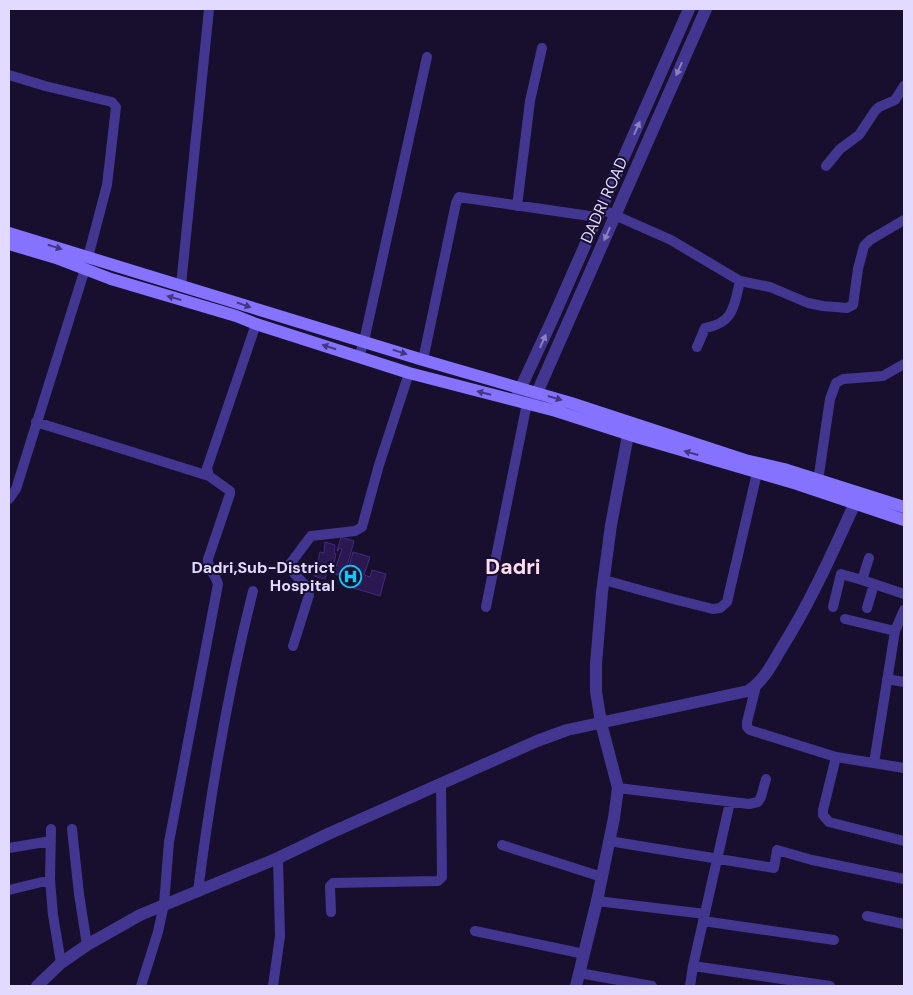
<svg xmlns="http://www.w3.org/2000/svg" width="913" height="995" viewBox="0 0 913 995" font-family="'DM Sans',sans-serif">
<rect width="100%" height="100%" fill="#170f2d"/>
<!-- building -->
<path fill="#2a1950" stroke="#43297e" d="M341,537l13,4 -8,29h2l5,-18 17,5 -6,18 6,2 2,-7 14,4 -6,22 -30,-9 2,-5 -8,-2 2,-5 -7,-2 -1,2 -5,-1 1,-2 -6,-4 -3,11 -11,-3 6,-24 4,1 1,-11 10,3 -1,8 2,1 -3,12 3,1 6,-18 -3,-1 -1,3h-1z"/>
<g fill="none" stroke-linecap="round" stroke-linejoin="round">
<!-- minor -->
<path stroke="#433690" stroke-width="10" d="M9,75l36,11 67,16 4,5 -9,78 -19,72
M826,166l14,-17 19,-14 16,-24 4,-4 16,-7 9,-14
M517,206l13,-105 12,-53
M601,209l70,31 69,41 30,6 38,16 15,3 24,2 6,-3 5,-36 6,-23 6,-6 34,-20
M181,285l28,-276
M697,347l8,-19c29,-5 29,-22 35,-47
M359,357l5,-16 63,-284
M423,360l33,-157 3,-6 138,20
M36,422l173,54
M818,481l12,-82 6,-16 7,-4 40,-3 21,-12
M9,499l7,-10 69,-220
M869,558l-7,22 42,14
M604,580l69,19 40,10 7,-1 7,-6 30,-129
M486,607l42,-209
M833,607l8,-33 21,6
M867,608l7,-24
M845,619l50,12
M293,646l16,-51c-1,-14 -17,-17 -19,-31l21,-28 44,-5 7,-4 17,-62 30,-92
M887,679l17,3
M756,686l-9,36v5l3,3 86,27
M874,763l21,-132 9,-21
M904,768l-68,-11 -13,53v5l6,7 75,19
M618,788l131,16 9,-2 3,-5 5,-18
M51,829l-1,51 3,35 8,48
M72,829l7,65 8,51
M609,841l165,27 3,-18 35,10 92,19
M502,845l100,32
M9,848l42,-7
M9,890l41,-10
M198,891c13,-101 30,-201 55,-300
M597,901l108,13
M331,912l-1,-26 3,-3 105,-2 4,-4 -1,-93
M867,916l37,8
M703,921l131,19
M475,931l109,23
M693,966l137,20
M579,973l73,13
M141,986l17,-54 6,-28 5,-62 49,-258c-2,-9 -11,-15 -10,-25l22,-65v-3l-21,-15 -2,-8 49,-144
M273,986l7,-50 -2,-78
M690,986l3,-20 37,-164"/>
<!-- tertiary -->
<path stroke="#433690" stroke-width="12" d="M516,398l37,-80 136,-309
M533,402l173,-393
M37,986l24,-23 26,-18 53,-30 138,-57 50,-24 209,-93 30,-11 181,-39c16,-10 24,-27 33,-42 31,-49 54,-102 78,-155
M576,986l21,-85 17,-83 4,-30 -17,-65 -5,-32v-27l6,-72 9,-67 17,-90"/>
<!-- secondary -->
<path stroke="#8572ff" stroke-width="12" d="M9,233l414,127 148,43 174,57 39,9 120,38
M9,244l47,14 55,21 125,37 20,8 153,49 147,38 84,27 157,46 107,36"/>
</g>
<!-- one-way arrows -->
<defs><path id="oneway-solid" d="M-6-.8H1V-3.2L6.5 0L1 3.2V.8H-6Z" transform="scale(1.25)"/></defs>
<g fill="#8b80c2">
<use href="#oneway-solid" transform="translate(679 69) rotate(114)"/>
<use href="#oneway-solid" transform="translate(637 128) rotate(-66)"/>
<use href="#oneway-solid" transform="translate(607 234) rotate(114)"/>
<use href="#oneway-solid" transform="translate(543 341) rotate(-66)"/>
</g>
<g fill="#433781">
<use href="#oneway-solid" transform="translate(55 247) rotate(17)"/>
<use href="#oneway-solid" transform="translate(174 298) rotate(-164)"/>
<use href="#oneway-solid" transform="translate(244 305) rotate(19)"/>
<use href="#oneway-solid" transform="translate(329 347) rotate(-162)"/>
<use href="#oneway-solid" transform="translate(400 352) rotate(17)"/>
<use href="#oneway-solid" transform="translate(484 393) rotate(-166)"/>
<use href="#oneway-solid" transform="translate(555 398) rotate(16)"/>
<use href="#oneway-solid" transform="translate(691 453) rotate(-164)"/>
</g>
<!-- icons -->
<defs>
<symbol id="hospital-ring" viewBox="-11 -11 22 22"><circle r="9.5" fill="#170f2d" stroke="#07cbff" stroke-width="1.5"/><path d="M-5-5h3v3.5h4V-5h3V5h-3V1.5h-4V5h-3Z" fill="#07cbff"/></symbol>
</defs>
<g fill-rule="evenodd">
<use href="#hospital-ring" x="338" y="564" width="25" height="25"/>
</g>
<g text-anchor="middle" dominant-baseline="central" stroke-width="4" stroke-linejoin="round" paint-order="stroke">
<!-- street labels -->
<g font-size="16" fill="#e3dbff" stroke="#170f2d">
<text transform="translate(604 200) rotate(-66)">DADRI ROAD</text>
</g>
<!-- poi labels -->
<g font-size="16" font-weight="bold" fill="#e3dbff" stroke="#170f2d" text-anchor="end">
<text x="335" y="567">Dadri,Sub-District<tspan x="335" dy="18">Hospital</tspan></text>
</g>
<!-- district labels -->
<g font-size="21" font-weight="bold" fill="#ffddef" stroke="#170f2d">
<text x="513" y="567">Dadri</text>
</g>
</g>
<!-- border -->
<rect width="913" height="995" fill="none" stroke="#e3dbff" stroke-width="20"/>
</svg>
